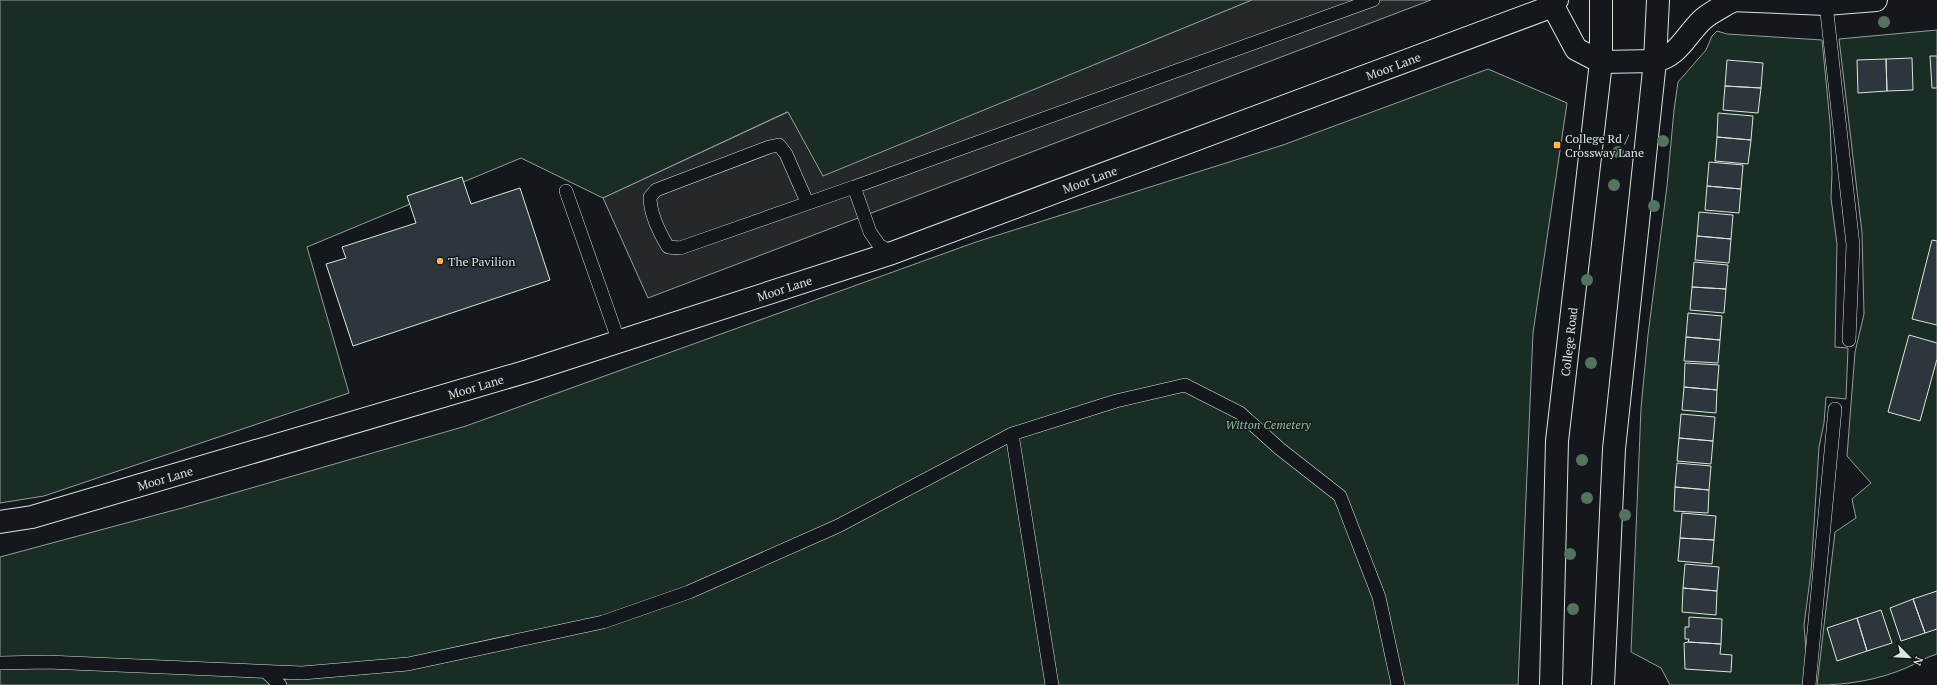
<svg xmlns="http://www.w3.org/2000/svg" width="1937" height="685" viewBox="0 0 1937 685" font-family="'PT Serif',serif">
<rect width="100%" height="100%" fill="#14181c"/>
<!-- green -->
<path fill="#1a2d24" stroke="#939e99" d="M0,0h1252l-429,177 -36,-65 -184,86 -82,-40 -214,89 42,146 -305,103 -44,7z
M1937,30v624c-11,3 -21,10 -31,14 -28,12 -59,17 -89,17l18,-153 21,-14 -4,-19 19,-16 -24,-27 8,-104 9,-38 -2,-81 -23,-194z
M1717,31l10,3 95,6 8,82 2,51 -1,25 6,46 -2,103 13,1 -2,51 -20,-2 -2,26 -5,24 -8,125 -7,53 2,25 -2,35h-134l-9,-17 -30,-16 10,-244 7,-73 19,-149 7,-76 4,-28 28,-32 6,-14z
M1488,69l79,34 -34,230 -15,352h-1518v-128l182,-49 284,-82 510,-184 307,-97z"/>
<!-- parking -->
<path fill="#24282b" stroke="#939e99" d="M1252,0h179l-783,298 -45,-100 185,-86 35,64z"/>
<!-- building -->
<path fill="#2c363c" stroke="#d8e6dc" d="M1930,56h7v32h-5z
M1912,58l1,32 -26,1 -1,-32z
M1886,59l1,32 -29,2 -1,-33z
M1727,60l36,3 -2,25 -36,-2z
M1725,86l36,2 -3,25 -35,-3z
M1718,113l35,3 -2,24 -34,-3z
M1717,137l34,3 -3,24 -33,-3z
M1709,162l34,3 -2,24 -34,-3z
M462,177l9,27 49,-16 30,92 -197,66 -27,-82 20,-6 -4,-11 74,-24 -9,-27z
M1707,186l34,3 -2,24 -34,-3z
M1699,212l34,3 -2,24 -34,-3z
M1697,236l34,3 -2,24 -34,-3z
M1932,240l5,1v84l-25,-6z
M1694,262l34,3 -2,24 -34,-2z
M1692,287l34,2 -2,24 -34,-3z
M1688,313l34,3 -2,24 -34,-3z
M1909,335l28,8v16l-17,62 -32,-9z
M1686,337l34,3 -2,23 -34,-2z
M1685,363l34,2 -2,25 -33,-3z
M1684,387l33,3 -1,23 -34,-3z
M1681,414l34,3 -2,24 -34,-3z
M1679,438l34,3 -2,23 -34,-3z
M1677,463l34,3 -2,24 -34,-3z
M1675,487l34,3 -1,23 -34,-2z
M1682,513l34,3 -2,24 -34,-2z
M1680,538l34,2 -2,24 -34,-3z
M1685,564l34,3 -2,24 -34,-3z
M1683,588l34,3 -1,24 -34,-3z
M1937,591v38l-12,4 -12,-34z
M1913,599l12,34 -24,8 -11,-33z
M1881,610l11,33 -25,8 -10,-33z
M1689,617l33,2 -1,25 -33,-2 1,-3h-4v-12h4z
M1857,618l10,33 -30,10 -10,-33z
M1688,642l33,2 -1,10 12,1 -1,17 -46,-3 -1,-26z"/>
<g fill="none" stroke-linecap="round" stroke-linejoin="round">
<defs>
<path id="lane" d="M1826,4l27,241 -4,95
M854,187l519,-187
M566,191l53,151
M807,202l-21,-48 -7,-9 -10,2 -113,43 -6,7c0,17 9,35 18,50l12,1 174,-61 16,45 9,13 13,8
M1012,434l40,251
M0,663l47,-1 255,11 106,-9 195,-42 86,-30 149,-66 174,-92 104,-33 69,-16 55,28 40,36 60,47 39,101 19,88
M266,672l14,13
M1809,685l26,-276"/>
<g id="street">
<path d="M1730,0l96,4 50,-4"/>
<path d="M1553,6l23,43 25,13"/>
<path d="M1655,61c23,-5 30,-24 46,-40 8,-8 21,-14 31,-20"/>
<path id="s1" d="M0,522l32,-5 496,-146 364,-118 661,-247 4,-6"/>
</g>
<g id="primary">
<path d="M1601,62l54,-1"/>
<path id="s2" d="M1551,685l6,-244 44,-379v-62"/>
<path d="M1603,685l11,-236 41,-388 3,-61"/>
</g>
</defs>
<!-- lane casing -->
<use href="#lane" stroke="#d8e6dc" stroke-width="14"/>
<!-- street casing -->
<use href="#street" stroke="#d8e6dc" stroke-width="24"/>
<!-- primary casing -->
<use href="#primary" stroke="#d8e6dc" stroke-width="24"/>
<!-- lane -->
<use href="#lane" stroke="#14181c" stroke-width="13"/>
<!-- street -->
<use href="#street" stroke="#14181c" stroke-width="22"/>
<!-- primary -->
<use href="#primary" stroke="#14181c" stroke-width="22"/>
</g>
<!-- trees -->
<g fill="#55745f">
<circle cx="1884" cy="22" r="6"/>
<circle cx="1663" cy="141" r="6"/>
<circle cx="1618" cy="152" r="6"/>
<circle cx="1614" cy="185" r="6"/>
<circle cx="1654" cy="206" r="6"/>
<circle cx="1587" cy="280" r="6"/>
<circle cx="1591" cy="363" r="6"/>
<circle cx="1582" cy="460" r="6"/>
<circle cx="1587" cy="498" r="6"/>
<circle cx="1625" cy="515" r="6"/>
<circle cx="1570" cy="554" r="6"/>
<circle cx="1573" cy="609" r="6"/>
</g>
<!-- markers -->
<g fill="#ffb74d" stroke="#14181c" stroke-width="1.5">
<rect x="1553" y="141" width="8" height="8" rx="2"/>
<circle cx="440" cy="261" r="4"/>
</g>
<g text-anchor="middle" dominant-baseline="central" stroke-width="3" stroke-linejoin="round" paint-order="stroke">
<!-- street labels -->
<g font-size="12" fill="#d8e6dc" stroke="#14181c">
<text stroke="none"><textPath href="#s1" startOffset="1467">Moor Lane</textPath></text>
<text stroke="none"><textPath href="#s1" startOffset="1143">Moor Lane</textPath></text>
<text stroke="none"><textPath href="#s1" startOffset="819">Moor Lane</textPath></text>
<text stroke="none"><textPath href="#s2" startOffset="344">College Road</textPath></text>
<text stroke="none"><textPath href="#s1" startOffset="495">Moor Lane</textPath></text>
<text stroke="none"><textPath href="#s1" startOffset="171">Moor Lane</textPath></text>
</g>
<!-- poi labels -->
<g font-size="12" fill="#d8e6dc" stroke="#14181c" text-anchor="start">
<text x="1565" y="138">College Rd /<tspan x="1565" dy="14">Crossway Lane</tspan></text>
<text x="448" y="261">The Pavilion</text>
</g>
<!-- park labels -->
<g font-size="12" font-style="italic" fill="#8ac095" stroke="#14181c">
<text x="1268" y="424">Witton Cemetery</text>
</g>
</g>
<!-- north arrow -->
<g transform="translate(1909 657) rotate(114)" stroke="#14181c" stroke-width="3" paint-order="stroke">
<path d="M0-3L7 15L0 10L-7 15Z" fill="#d8e6dc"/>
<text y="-6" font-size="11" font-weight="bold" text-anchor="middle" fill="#d8e6dc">N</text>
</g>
</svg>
